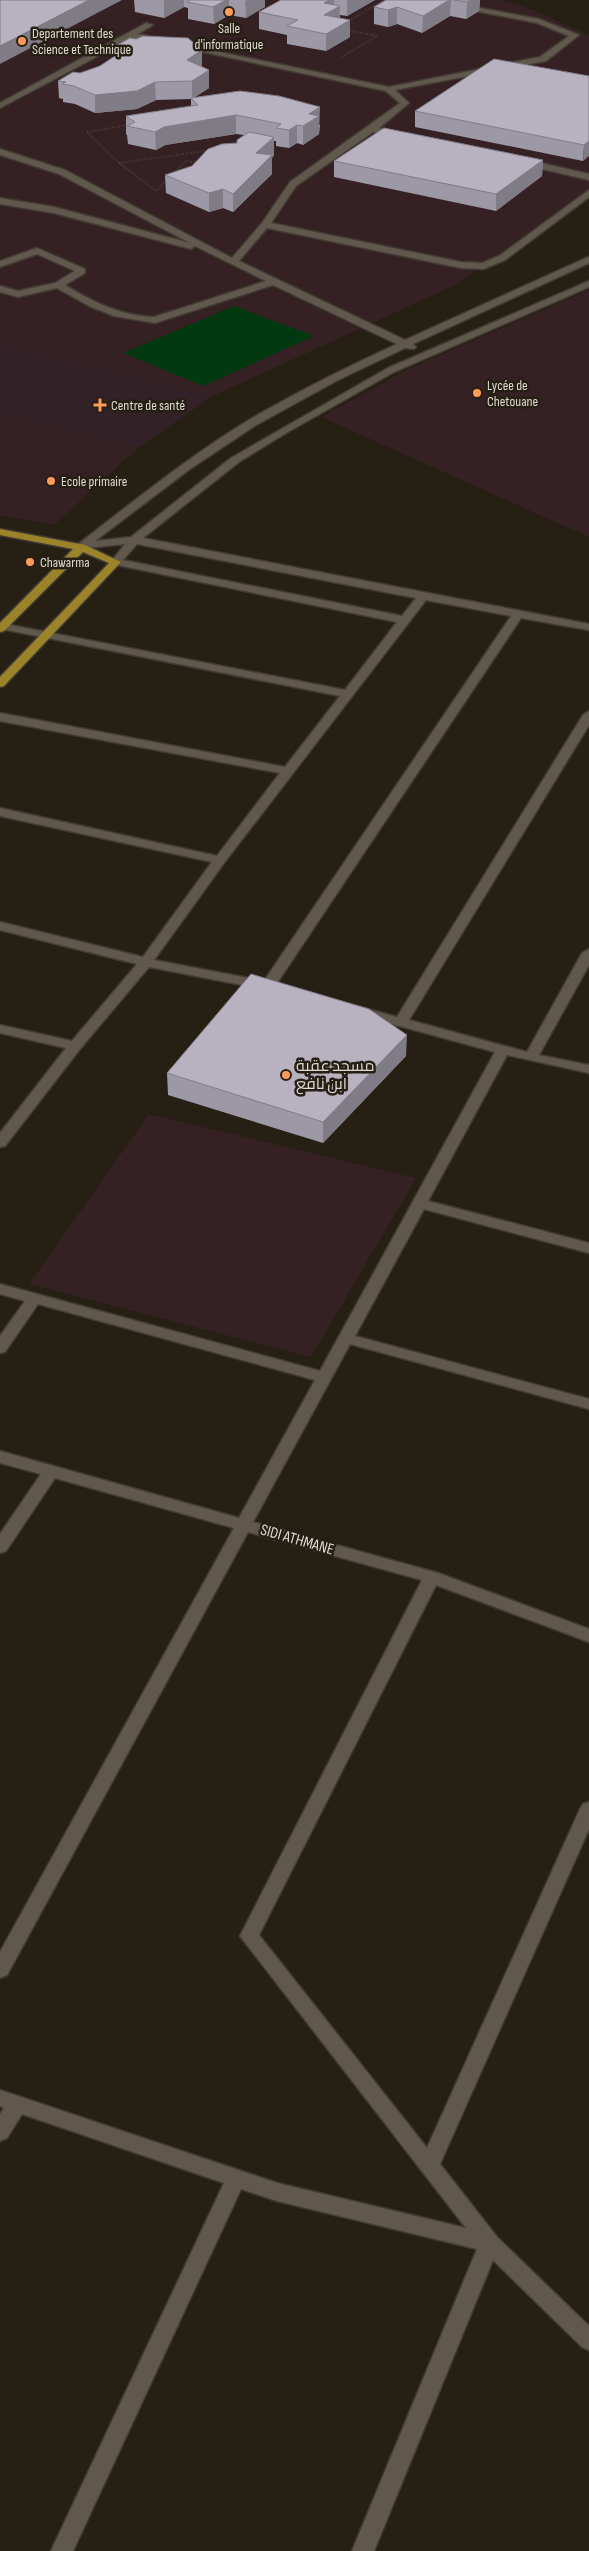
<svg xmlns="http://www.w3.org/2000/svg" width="589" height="2551" viewBox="0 0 589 2551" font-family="'Sofia Sans Condensed',Cairo,sans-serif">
<rect width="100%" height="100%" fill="#261f14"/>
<!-- education -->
<path fill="#352123" d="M0,0h500l31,9 58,26v154l-134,96 -242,111 -213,-51z
M589,290v247l-268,-120 87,-48z
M0,413l138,35 -84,77 -54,-10z
M149,1114l267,64 -105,179 -282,-73z"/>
<!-- medical -->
<path fill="#332128" d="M0,345l213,51 -75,52 -138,-35z"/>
<!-- green -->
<path fill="#023910" d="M234,306l80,30 -111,50 -80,-33z"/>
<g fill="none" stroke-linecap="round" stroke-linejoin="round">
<defs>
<path id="minor" d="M421,0h16l102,19 40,16 -33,26 -151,29 14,13 -30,25 23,5v4l-29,-5 -77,54 -25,37 190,39 21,1 17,-7 90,-66v7l-84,63 -22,9 -22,-1 -194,-40 -28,33 166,79 181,-82 3,-1v6l-176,81 3,3 -2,2 -9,-1 -67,32 -82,45 -66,44 -95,72 36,-4 100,-79 157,-90 201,-87v6l-195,85 -108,61 -47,29 -96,76 446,86v6l-68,-12 -248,371 -5,1 -119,-23 -69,82 -75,97 -5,1v-14l66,-85 -66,-15v-8l72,16 65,-77 -137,-34v-8l143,35 69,-95 -212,-46v-8l217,48 63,-83 -280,-52v-8l285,54 55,-71 -338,-67 -2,-6 345,67 52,-68 -285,-58 -1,-2 14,-18 -48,5v-4c56,-43 111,-88 172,-125 48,-28 98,-53 148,-76l-124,-59 -118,38 -41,-7 -25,-10 -32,-18 -39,9 -18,-5v-6l18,5 37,-8 20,-12 -38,-17 -37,13v-6l37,-13 48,21v4l-20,12c28,17 56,31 89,32l112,-36 -71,-35 -4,3 -137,-36 -54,-9v-6l54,9 136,36 -131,-69 -59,-19v-6l65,21 167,88 30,-35 28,-41 110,-79 -14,-12 -202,-43h-3v-4l208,43 151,-30 29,-21 -32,-13zM137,544l279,54 -14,18 -279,-56zM426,600l85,16 -247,365 -110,-21 70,-97z
M146,23l7,2 -15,9 26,5v4l-32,-5 -132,70v-5z
M524,159l65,15v6l-68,-16v-4z
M589,711v14l-180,295 118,32 55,-99 7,-4v16l-50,90 50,10v8l-82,-18 -79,146 161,42v10l-165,-44 -69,127 234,63v10l-239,-65 -97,178 185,51 151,56v13l-153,-57 -177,350 168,213 153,-339 3,-5 6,-2v27l-149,335 57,73 92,89v24l-7,-3 -89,-87 -119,291h-22l125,-302 -200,-48 -36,-12 -168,362h-22l173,-368 -202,-69 -15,24 -7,3v-27l4,-6 -4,-2v-16l277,93 189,45 -226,-292 182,-356 -174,-48 -241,443 -7,3v-26l234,-424 -179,-50 -49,73 -6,2v-19l41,-60 -41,-11v-12l239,67 76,-138 -277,-76 -33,48 -5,1v-17l25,-35 -25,-7v-10l320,87 175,-319 -140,-38 -2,-3 7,-4 37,10 186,-302z"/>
<path id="major" d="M0,529l85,16 36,17 -117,124 -4,1v-10l109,-114 -26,-11 -79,79 -4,1v-9l73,-74 -73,-14z"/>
</defs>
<!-- minor casing -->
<use href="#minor" stroke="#413b34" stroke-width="3"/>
<!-- major casing -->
<use href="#major" stroke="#413b34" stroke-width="3"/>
<!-- path -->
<path stroke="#605a50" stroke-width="2" stroke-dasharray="0.5 2" stroke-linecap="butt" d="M349,21l35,-21
M342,57l35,-21 -30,-6
M213,150l2,9 -6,6 -23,-4 -30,30 -37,-28z
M119,163l-32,-31 41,-7"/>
<!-- minor -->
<use href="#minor" fill="#60584c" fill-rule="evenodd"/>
<!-- major -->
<use href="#major" fill="#9b832a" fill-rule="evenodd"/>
</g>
<!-- wall -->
<path fill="#9d98a5" d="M134,0h131v7l-19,11 -17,-3 -15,9 -26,-5v-11l-4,-1 -20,11 -29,-6z
M281,0h94l-28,16 -7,-1v3l10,19 -24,14 -39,-7v-9l-28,-6v-17z
M386,0h94l-1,11 -13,8 -16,-3 -28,17 -25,-9 -9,3 -14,-3v-17z
M130,38l79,32v18l-16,10 127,27 -1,9 -16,11 -6,-2 -8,5 -13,-2v-5h-2v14l-2,3v16l-39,38 -10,-4 -14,4 -43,-19 -1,-18 27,-9 45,-23 7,-8 -8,-1 -71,11 -9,5 -28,-6 -1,-9 -1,-1v-18l65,-10v-7l-35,1 -19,9 -42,4 -20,-9 -12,-2v-3l-4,-1 -1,-17 42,-15 15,-10 -1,-9z
M589,76l-6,85 -168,-34v-16z
M543,160l-1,16 -46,35 -162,-34v-16z
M406,1056l-83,87 -155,-48 -1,-22z"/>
<!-- shaded-wall -->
<path fill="#807c86" d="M89,0h33l-122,64v-18z
M165,0h19v7l-20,11v-17z
M226,0h3v15l-15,9 -1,-17z
M248,0h17v7l-19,11 -1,-17z
M329,0h5v9l6,-3 -1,17 -15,9v-29z
M347,0h28l-28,16z
M449,0h2l-1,16 -28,17 1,-17z
M470,0h10l-1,11 -13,8 1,-17z
M397,7v17l-9,3v-17z
M350,20v17l-24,14v-17z
M202,50v17l-15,-7z
M209,70v18l-17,11v-18z
M155,82l1,18 -19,9 -42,4v-18z
M320,107l-1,27 -16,11v-19l6,-12z
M236,115v19l-71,11 -9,5 -1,-18 9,-5z
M297,125v18l-8,5v-18z
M274,137v18l-2,3v16l-39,38v-18l23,-41z
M589,141v15l-6,5 1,-16z
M543,160l-1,16 -46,35v-17z
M223,189v19l-14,4v-19z
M407,1035l-1,21 -83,87v-21z"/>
<!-- building -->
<path fill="#b7b1c0" stroke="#807c86" d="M0,0h89l-89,46z
M191,0h35l-13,7 -26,-5z
M281,0h48l-5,3 16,3 -16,9 26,5 -24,14 -39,-8 11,-6 -39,-8z
M386,0h63l-26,16 -26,-9 -9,3 -14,-3z
M454,0h16l-3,2z
M143,36l45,2 14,12 -15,10 22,10 -17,11 -37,1 -18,9 -42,4 -21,-9 -12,-2 4,-2 -8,-1 15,-9 7,1 20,-7 21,-14 -5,-2 5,-2 -7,-1 16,-9 6,1z
M494,59l95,17v65l-5,4 -169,-34z
M240,91l39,5 41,11 -11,7 10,2 -16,10 -6,-1 -8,5 -13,-2 5,-4 -45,-9 -72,12 -9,5 -28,-6 8,-4 -9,-6 72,-11 -7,-7z
M384,128l159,32 -47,34 -162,-33z
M249,132l25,5 -18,16 16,2 -39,39 -10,-5 -14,4 -44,-18 27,-9 16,-17 14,-5 15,-1v-3z
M251,974l118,35 38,26 -84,87 -156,-49z"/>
<!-- markers -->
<g fill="#ff9b5a" stroke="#261f14" stroke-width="2">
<circle cx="229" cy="12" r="5"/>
<circle cx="22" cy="41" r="5"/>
<circle cx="477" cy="393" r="5"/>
<path d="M97.5 397.5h5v5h5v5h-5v5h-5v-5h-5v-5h5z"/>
<circle cx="51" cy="481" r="5"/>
<circle cx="30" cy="562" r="5"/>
<circle cx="286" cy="1075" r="5"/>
</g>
<g text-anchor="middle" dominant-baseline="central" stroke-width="5" stroke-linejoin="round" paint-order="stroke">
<!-- far-poi labels -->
<g font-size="14" fill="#dedad3" stroke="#261f14" text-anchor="start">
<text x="229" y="28" text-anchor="middle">Salle<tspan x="229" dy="16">d'informatique</tspan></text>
<text x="32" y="33">Departement des<tspan x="32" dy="16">Science et Technique</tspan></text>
<text x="487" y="385">Lycée de<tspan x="487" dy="16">Chetouane</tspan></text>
<text x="111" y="405">Centre de santé</text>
<text x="61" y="481">Ecole primaire</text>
<text x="40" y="562">Chawarma</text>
</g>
<!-- poi labels -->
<g font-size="16" fill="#dedad3" stroke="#261f14" text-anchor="start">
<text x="296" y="1066">مسجد عقبة<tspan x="296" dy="18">ابن نافع</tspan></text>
</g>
<!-- street labels -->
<g font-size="16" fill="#dedad3" stroke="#261f14">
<text transform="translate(297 1540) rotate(16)">SIDI ATHMANE</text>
</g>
</g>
</svg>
